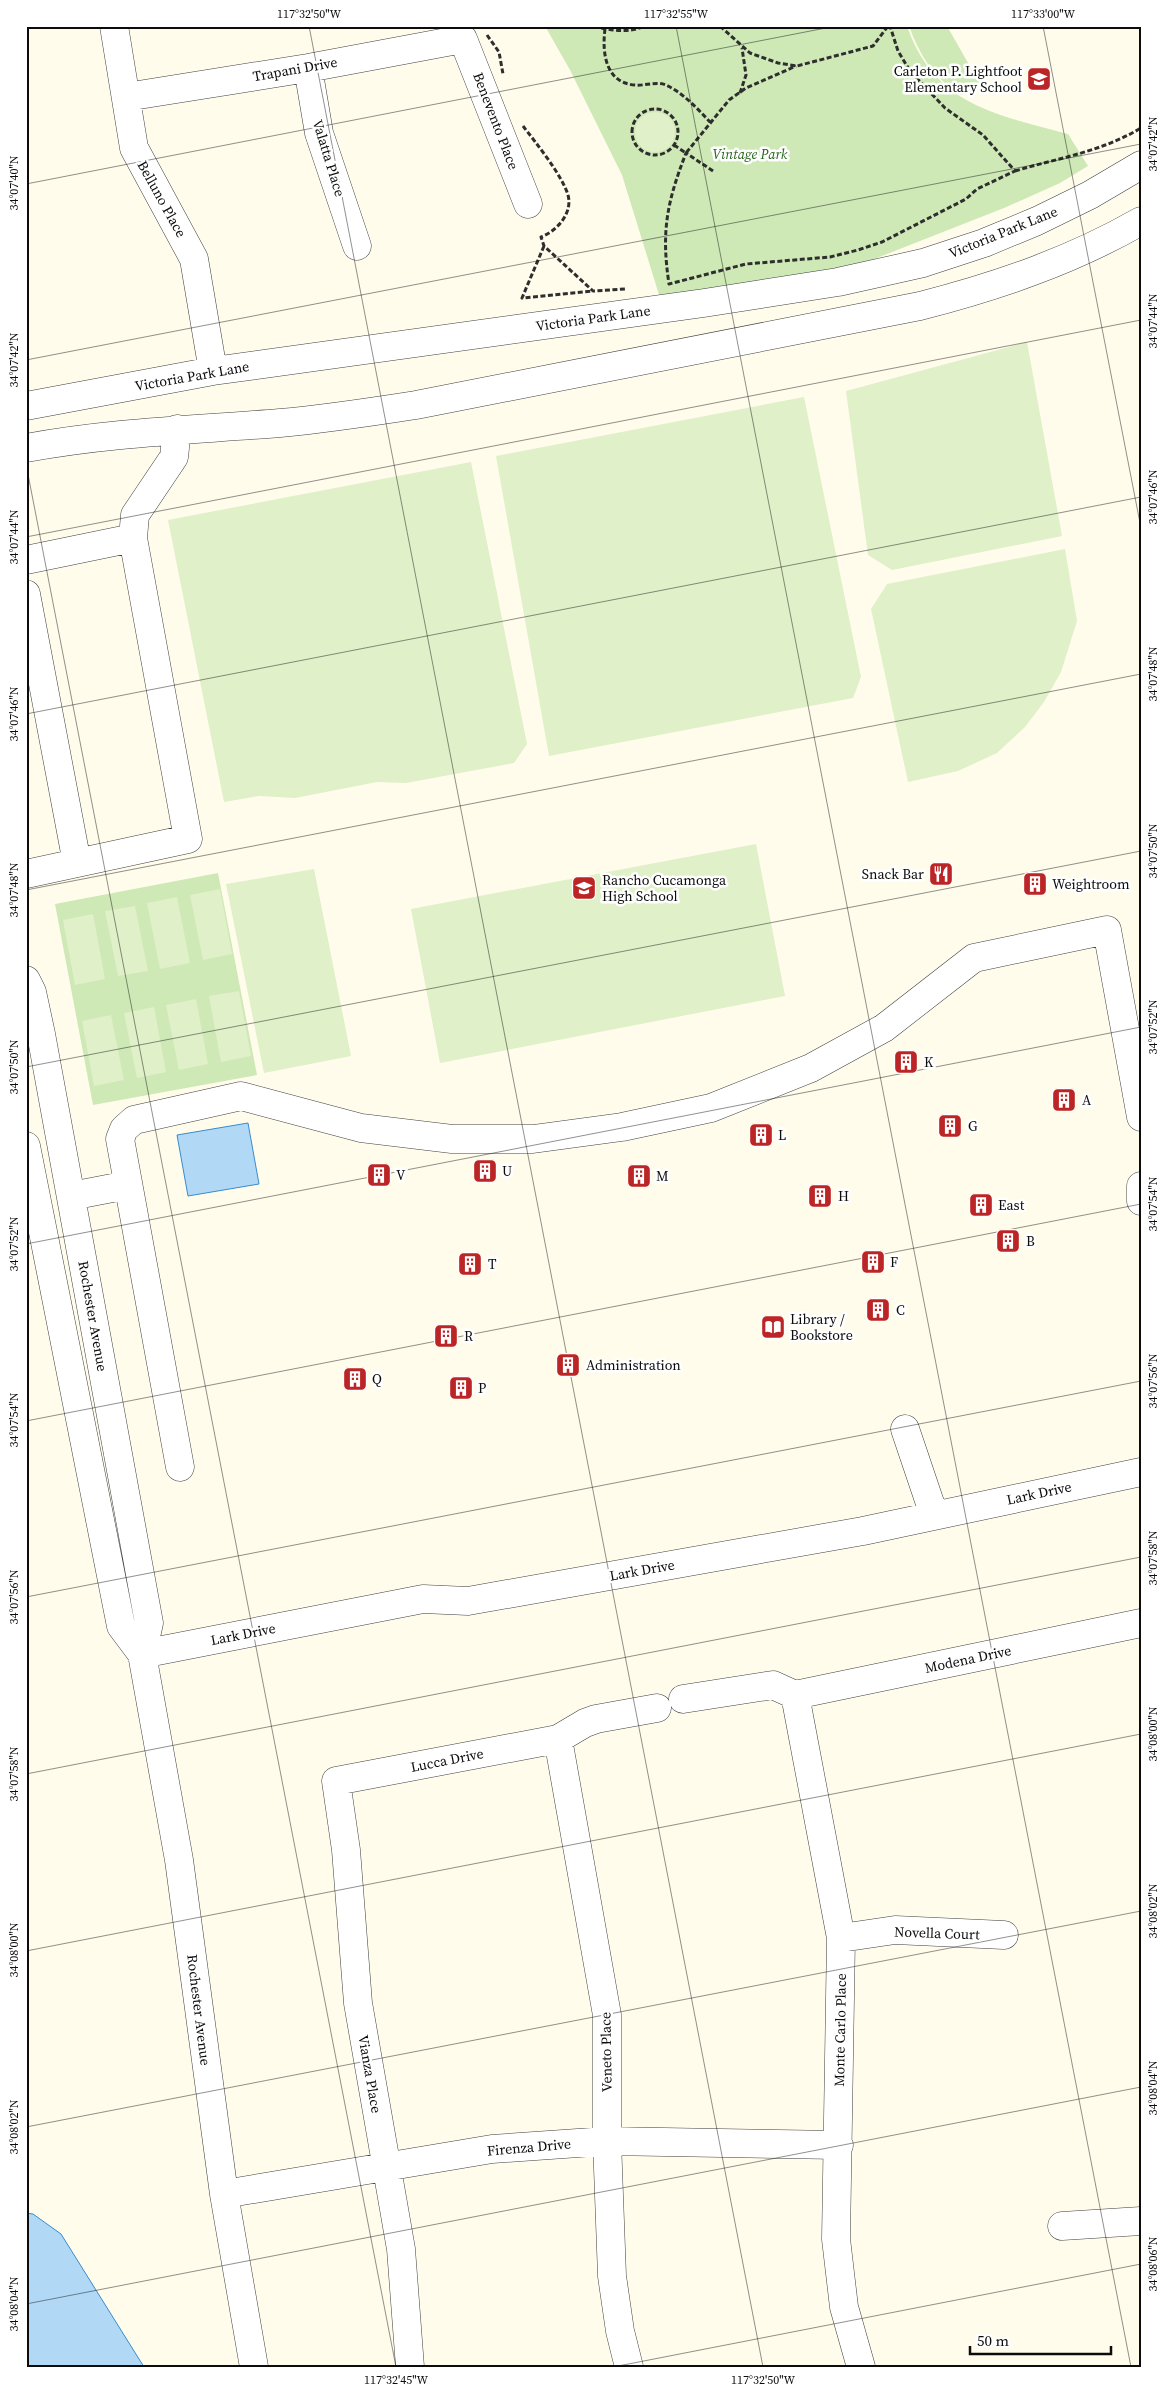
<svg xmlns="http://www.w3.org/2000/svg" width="1167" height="2393" viewBox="0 0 1167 2393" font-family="'Source Serif 4',serif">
<rect width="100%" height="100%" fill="#fffcec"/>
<!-- green -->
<path fill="#cee9b6" d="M545,26h362c27,79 90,89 161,108l20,32 -28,17 -56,25 -145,57 -199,33 -38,-123 -52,-105z
M909,26h38l33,58 -19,11c-27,-17 -41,-39 -52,-69z
M218,873l39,202 -164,30 -38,-201z"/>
<!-- pitch -->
<path fill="#e0f0c8" d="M635 132a20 20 0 1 1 40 0a20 20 0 1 1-40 0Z
M1027,342l35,194 -170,34 -24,-15 -22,-164z
M804,397l57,280 -8,21 -304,58 -53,-300z
M471,462l56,282 -13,19 -108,20 -29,-1 -82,16 -36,-2 -35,6 -56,-282z
M1065,549l12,72 -16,51 -17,30 -19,25 -28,26 -39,18 -50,11 -37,-173 16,-25z
M756,844l29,152 -345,67 -29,-154z
M314,869l37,187 -87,17 -38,-189z
M220,889l12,65 -29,6 -13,-65z
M177,897l13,66 -30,6 -13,-66z
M135,906l13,65 -30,5 -13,-65z
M93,914l12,65 -30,6 -12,-65z
M239,991l12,65 -30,6 -12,-66z
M196,999l12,65 -29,6 -13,-65z
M154,1007l12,65 -29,6 -13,-65z
M111,1015l13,65 -30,6 -12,-65z"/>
<!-- water -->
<path fill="#b1d9f6" stroke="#388bcd" d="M248,1123l11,61 -71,12 -11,-61z
M26,2213l7,1 28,20 83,133h-118z"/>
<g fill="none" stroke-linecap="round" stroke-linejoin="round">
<defs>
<path id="minor" d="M114,26l20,122 60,111 19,112
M308,68l11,65 38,113
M126,97l182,-29 155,-29 65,165
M26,406l187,-35 491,-68 134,-21 85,-19 61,-20 53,-22 53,-26 51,-30
M26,448c86,-16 168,-18 254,-25 45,-4 91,-11 136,-18l504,-99c78,-20 151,-45 221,-85
M133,538l2,-23 39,-58 3,-28
M26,560l107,-22 55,301 -162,35
M26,594l51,269
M26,980l6,12 9,42 108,589 -7,31 37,206 45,334 30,173
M26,1146l95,480 21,28
M1141,1186v15
M71,1196l57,-11
M905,1429l29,86
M180,1467l-60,-328 4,-10 10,-9 107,-24 120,32 91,11h81l89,-12 89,-19 100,-40 73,-40 90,-70 133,-28 34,187
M142,1654l281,-55 45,2 395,-70 278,-59
M795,1695l46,243 -5,301 8,68 17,60
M795,1695l346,-72
M683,1699l90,-14 22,10
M558,1739l49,276v126l5,135 8,55 9,36
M841,1938l54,-8 109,5
M224,2194l268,-45 115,-8 232,4
M1062,2226l79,-5
M410,2367l-9,-118 -43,-246 -12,-153 -10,-69 222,-42 27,-16 11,-4 61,-11"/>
</defs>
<!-- minor casing -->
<use href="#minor" stroke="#3f3f3f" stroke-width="29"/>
<!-- path -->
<path stroke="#2e2e2e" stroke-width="3" stroke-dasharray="5 2.5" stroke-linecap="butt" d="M594,26c17,5 35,7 51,0
M720,26l30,27 28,10 19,3 76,-20 15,-20
M605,29c-3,23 0,54 30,56 10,1 22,-4 31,0 17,8 31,23 44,37
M487,35l12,17 4,22
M740,93l6,-18 -4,-27
M632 132a23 23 0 1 1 46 0a23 23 0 1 1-46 0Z
M523,126c13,17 39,49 45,69 5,18 -11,36 -27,42l3,9 49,45 33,-2
M674,145l12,8 43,-53 17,-12 50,-22
M713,171l-27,-18c-19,49 -25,78 -17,131l77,-20 84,-7 28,-7 24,-8 84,-43 11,-10 38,-18 -32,-36 -38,-27 -35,-37 -12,-20 -8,-25
M1015,171c43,-13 86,-19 126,-43
M544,246l-22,52 70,-7"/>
<!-- minor -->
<use href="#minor" stroke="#fff" stroke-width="28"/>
</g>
<!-- ticks -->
<path fill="none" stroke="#0c0c0c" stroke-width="1" stroke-opacity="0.45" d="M309,26l454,2341M676,26l455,2341M1043,26l98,502M26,184l810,-158M26,360l1115,-216M26,464l370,1903M26,537l1115,-217M26,714l1115,-217M26,890l1115,-216M26,1067l1115,-216M26,1244l1115,-217M26,1421l1115,-217M26,1597l1115,-216M26,1774l1115,-217M26,1951l1115,-217M26,2127l1115,-216M26,2304l1115,-217M26,2354l3,13M613,2367l528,-103"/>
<!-- icons -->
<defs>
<symbol id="school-square" viewBox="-11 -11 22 22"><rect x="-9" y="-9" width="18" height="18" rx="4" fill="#bc2526" stroke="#fff"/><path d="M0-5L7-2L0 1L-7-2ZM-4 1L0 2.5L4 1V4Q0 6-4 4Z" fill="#fff"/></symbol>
<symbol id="restaurant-square" viewBox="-11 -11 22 22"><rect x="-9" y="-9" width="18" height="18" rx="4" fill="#bc2526" stroke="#fff"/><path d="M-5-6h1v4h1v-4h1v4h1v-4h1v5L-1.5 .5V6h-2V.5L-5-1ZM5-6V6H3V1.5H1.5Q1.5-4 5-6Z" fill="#fff"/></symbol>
<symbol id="building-square" viewBox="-11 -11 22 22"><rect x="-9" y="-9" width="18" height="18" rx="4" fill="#bc2526" stroke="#fff"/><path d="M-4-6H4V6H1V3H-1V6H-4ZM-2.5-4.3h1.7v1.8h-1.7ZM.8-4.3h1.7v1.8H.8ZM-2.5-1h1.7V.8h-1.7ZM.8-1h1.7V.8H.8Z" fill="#fff"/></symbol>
<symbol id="library-square" viewBox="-11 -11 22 22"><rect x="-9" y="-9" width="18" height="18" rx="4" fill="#bc2526" stroke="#fff"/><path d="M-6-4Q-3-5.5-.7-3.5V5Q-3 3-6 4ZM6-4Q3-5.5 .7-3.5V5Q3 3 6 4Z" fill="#fff"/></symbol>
</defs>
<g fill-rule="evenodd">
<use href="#school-square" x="1025" y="65" width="28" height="28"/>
<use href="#restaurant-square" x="927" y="860" width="28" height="28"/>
<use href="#building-square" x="1021" y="870" width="28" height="28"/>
<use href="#school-square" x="570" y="874" width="28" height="28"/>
<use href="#building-square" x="892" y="1048" width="28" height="28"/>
<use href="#building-square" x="1050" y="1086" width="28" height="28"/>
<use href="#building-square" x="936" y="1112" width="28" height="28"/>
<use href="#building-square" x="747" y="1121" width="28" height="28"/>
<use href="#building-square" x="471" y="1157" width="28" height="28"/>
<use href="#building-square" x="365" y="1161" width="28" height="28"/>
<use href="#building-square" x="625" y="1162" width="28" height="28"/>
<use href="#building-square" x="806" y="1182" width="28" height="28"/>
<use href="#building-square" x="967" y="1191" width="28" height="28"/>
<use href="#building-square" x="994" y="1227" width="28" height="28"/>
<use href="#building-square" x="859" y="1248" width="28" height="28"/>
<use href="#building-square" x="456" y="1250" width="28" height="28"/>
<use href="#building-square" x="864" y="1296" width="28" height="28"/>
<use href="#library-square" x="759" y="1313" width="28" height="28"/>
<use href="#building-square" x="432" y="1322" width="28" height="28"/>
<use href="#building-square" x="554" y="1351" width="28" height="28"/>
<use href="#building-square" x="341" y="1365" width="28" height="28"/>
<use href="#building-square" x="447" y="1374" width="28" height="28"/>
</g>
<g text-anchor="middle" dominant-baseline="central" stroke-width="5" stroke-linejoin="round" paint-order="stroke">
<!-- street labels -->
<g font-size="14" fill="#0c0c0c" stroke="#fff">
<text transform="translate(295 69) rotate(-10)">Trapani Drive</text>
<text transform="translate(496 121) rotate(69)">Benevento Place</text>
<text transform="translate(329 158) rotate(73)">Valatta Place</text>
<text transform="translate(162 199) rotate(61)">Belluno Place</text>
<text transform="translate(1003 232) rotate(-22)">Victoria Park Lane</text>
<text transform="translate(593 318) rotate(-8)">Victoria Park Lane</text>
<text transform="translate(192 376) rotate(-10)">Victoria Park Lane</text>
<text transform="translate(93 1316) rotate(80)">Rochester Avenue</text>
<text transform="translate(1039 1493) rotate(-12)">Lark Drive</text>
<text transform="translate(642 1570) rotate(-10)">Lark Drive</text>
<text transform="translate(243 1634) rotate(-11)">Lark Drive</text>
<text transform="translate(968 1659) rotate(-12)">Modena Drive</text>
<text transform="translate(447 1760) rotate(-11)">Lucca Drive</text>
<text transform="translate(937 1933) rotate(2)">Novella Court</text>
<text transform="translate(199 2010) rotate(83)">Rochester Avenue</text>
<text transform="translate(840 2030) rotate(-89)">Monte Carlo Place</text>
<text transform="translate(606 2052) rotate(-91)">Veneto Place</text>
<text transform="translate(370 2074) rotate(80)">Vianza Place</text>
<text transform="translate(529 2147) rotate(-5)">Firenza Drive</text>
</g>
<!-- poi labels -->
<g font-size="14" fill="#0c0c0c" stroke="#fff" text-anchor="start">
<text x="1022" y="71" text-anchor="end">Carleton P. Lightfoot<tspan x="1022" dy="16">Elementary School</tspan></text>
<text x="924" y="874" text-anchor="end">Snack Bar</text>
<text x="602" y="880">Rancho Cucamonga<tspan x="602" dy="16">High School</tspan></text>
<text x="1052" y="884">Weightroom</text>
<text x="924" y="1062">K</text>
<text x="1082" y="1100">A</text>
<text x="968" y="1126">G</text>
<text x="778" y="1135">L</text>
<text x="502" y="1171">U</text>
<text x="396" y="1175">V</text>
<text x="656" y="1176">M</text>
<text x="838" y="1196">H</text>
<text x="998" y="1205">East</text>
<text x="1026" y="1241">B</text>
<text x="890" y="1262">F</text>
<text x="488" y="1264">T</text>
<text x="896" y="1310">C</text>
<text x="790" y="1319">Library /<tspan x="790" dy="16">Bookstore</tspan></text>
<text x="464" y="1336">R</text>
<text x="586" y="1365">Administration</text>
<text x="372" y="1379">Q</text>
<text x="478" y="1388">P</text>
</g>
<!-- park labels -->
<g font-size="14" font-style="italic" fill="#29641d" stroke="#fff">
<text x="750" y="154">Vintage Park</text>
</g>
</g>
<!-- border -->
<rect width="1167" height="2393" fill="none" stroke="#ffffff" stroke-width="55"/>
<!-- scale -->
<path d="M970 2346v8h141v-8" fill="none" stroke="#0c0c0c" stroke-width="2.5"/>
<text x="977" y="2346" font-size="15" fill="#0c0c0c" stroke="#ffffff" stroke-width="4" paint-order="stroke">50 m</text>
<rect x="28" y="28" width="1112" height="2338" fill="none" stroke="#0c0c0c" stroke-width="2"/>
<g font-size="12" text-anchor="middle" fill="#0c0c0c">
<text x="309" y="18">117°32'50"W</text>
<text x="676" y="18">117°32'55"W</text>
<text x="1043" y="18">117°33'00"W</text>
<text transform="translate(1153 144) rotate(-90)" y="4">34°07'42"N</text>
<text transform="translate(14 183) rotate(-90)" y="4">34°07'40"N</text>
<text transform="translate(1153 321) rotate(-90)" y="4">34°07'44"N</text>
<text transform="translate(14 360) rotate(-90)" y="4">34°07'42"N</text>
<text transform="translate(1153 497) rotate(-90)" y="4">34°07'46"N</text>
<text transform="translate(14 537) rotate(-90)" y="4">34°07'44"N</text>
<text transform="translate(1153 674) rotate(-90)" y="4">34°07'48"N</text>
<text transform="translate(14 714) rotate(-90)" y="4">34°07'46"N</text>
<text transform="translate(1153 851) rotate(-90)" y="4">34°07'50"N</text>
<text transform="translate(14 890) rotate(-90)" y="4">34°07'48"N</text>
<text transform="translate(1153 1027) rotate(-90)" y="4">34°07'52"N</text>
<text transform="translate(14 1067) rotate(-90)" y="4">34°07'50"N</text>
<text transform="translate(1153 1204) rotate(-90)" y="4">34°07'54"N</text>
<text transform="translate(14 1244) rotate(-90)" y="4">34°07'52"N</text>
<text transform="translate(1153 1381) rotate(-90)" y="4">34°07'56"N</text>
<text transform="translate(14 1420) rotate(-90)" y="4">34°07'54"N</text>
<text transform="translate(1153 1558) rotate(-90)" y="4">34°07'58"N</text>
<text transform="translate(14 1597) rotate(-90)" y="4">34°07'56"N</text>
<text transform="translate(1153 1734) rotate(-90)" y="4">34°08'00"N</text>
<text transform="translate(14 1774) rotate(-90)" y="4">34°07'58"N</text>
<text transform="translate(1153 1911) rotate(-90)" y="4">34°08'02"N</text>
<text transform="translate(14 1950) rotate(-90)" y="4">34°08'00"N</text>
<text transform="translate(1153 2088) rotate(-90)" y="4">34°08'04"N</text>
<text transform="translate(14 2127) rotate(-90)" y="4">34°08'02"N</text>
<text transform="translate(1153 2264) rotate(-90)" y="4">34°08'06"N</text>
<text transform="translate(14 2304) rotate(-90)" y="4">34°08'04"N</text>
<text x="396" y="2384">117°32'45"W</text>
<text x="763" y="2384">117°32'50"W</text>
</g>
</svg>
